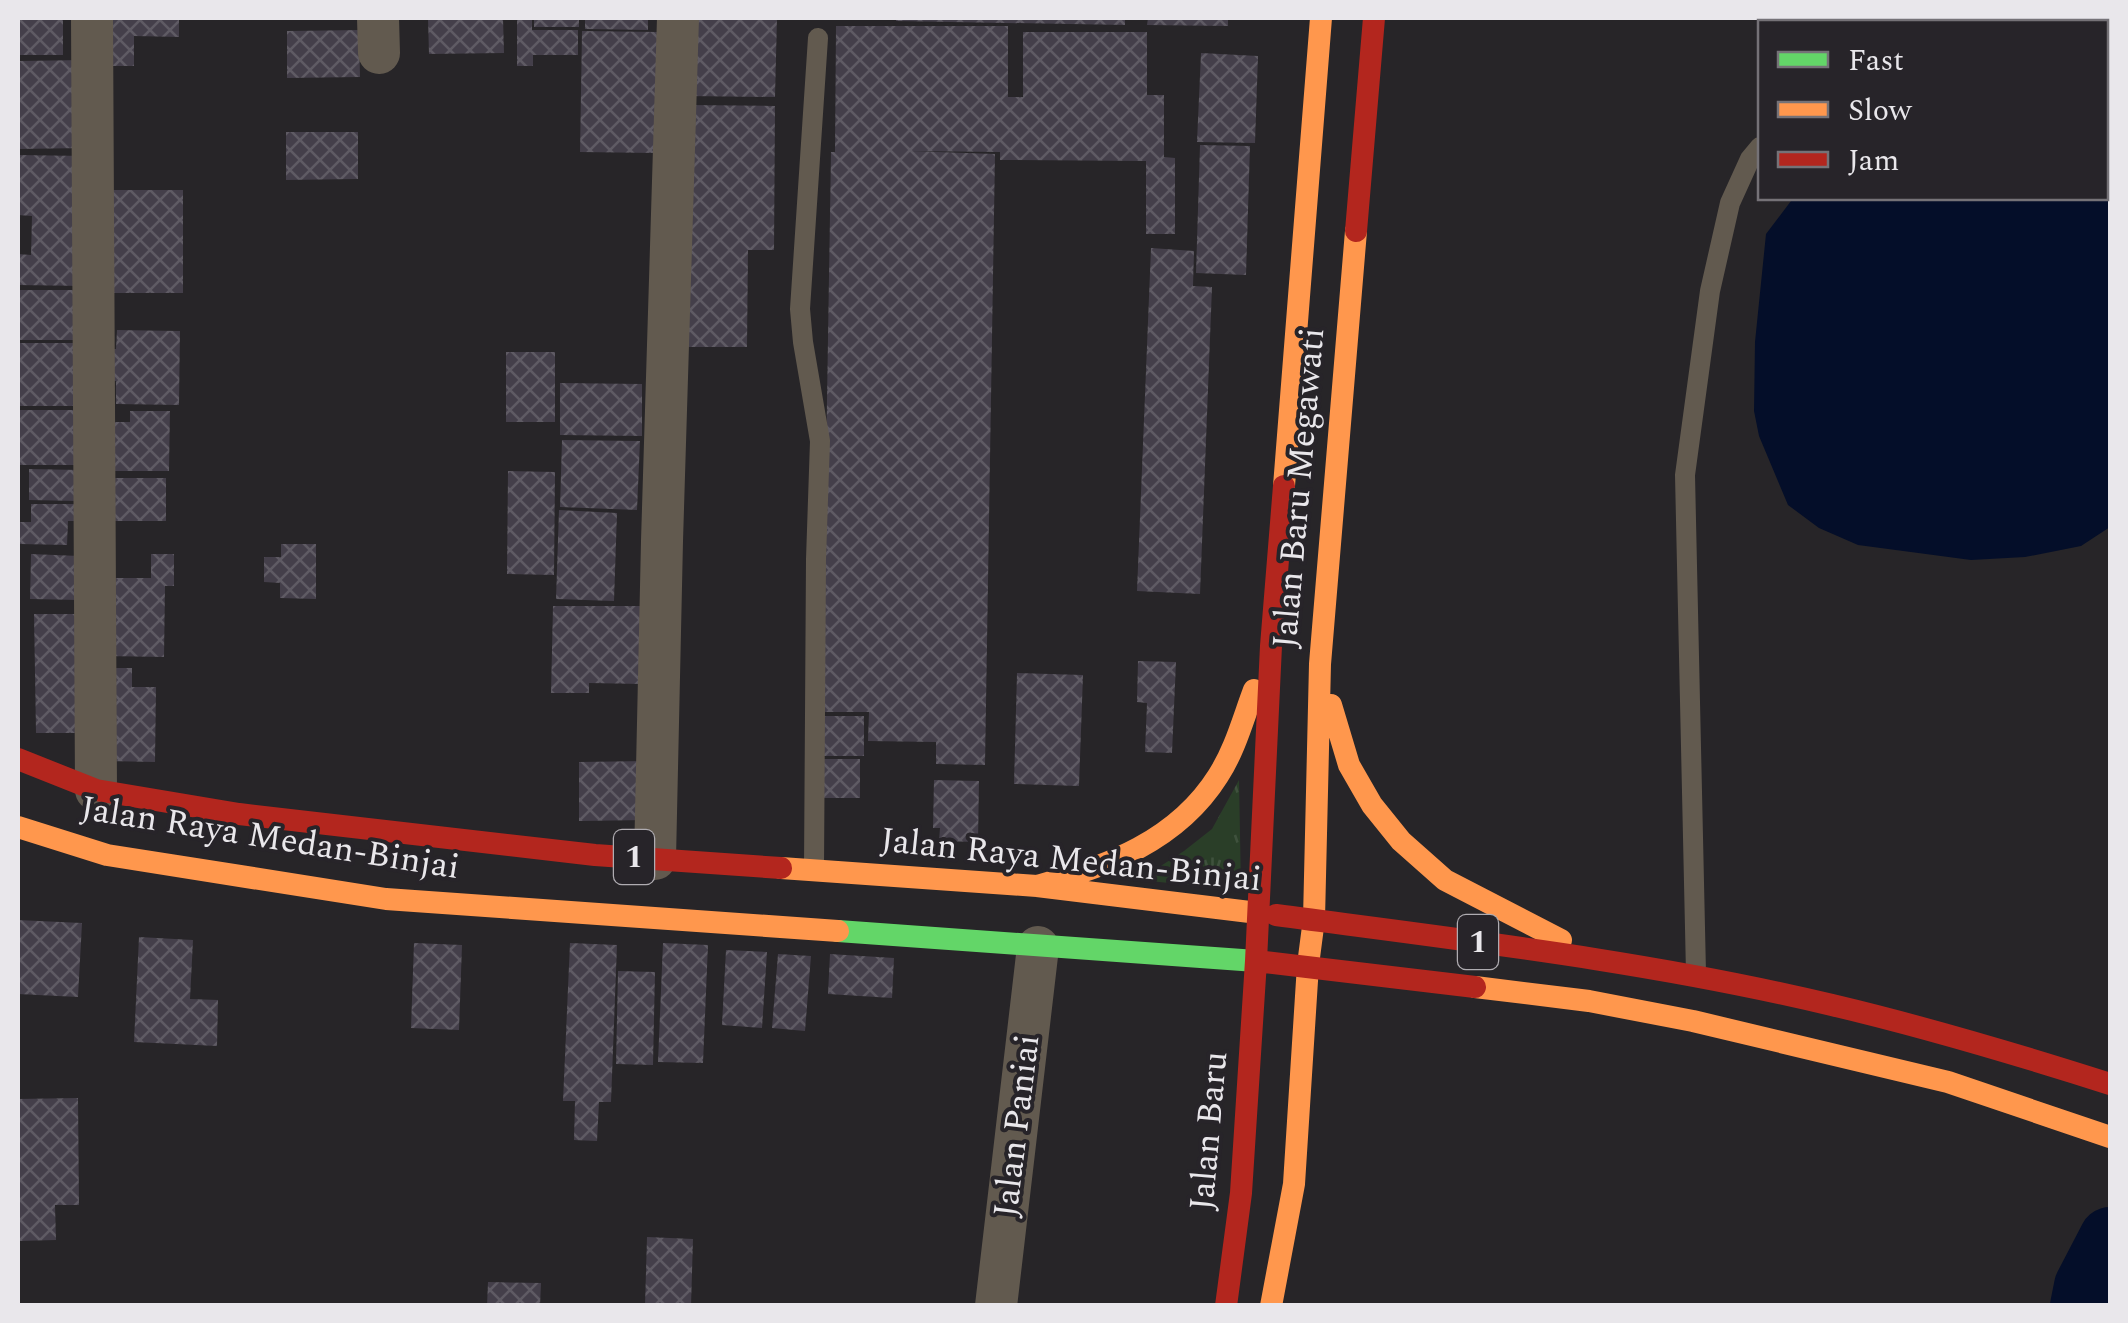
<svg xmlns="http://www.w3.org/2000/svg" width="2128" height="1323" viewBox="0 0 2128 1323" font-family="Spectral,serif">
<defs>
<pattern id="park-tufts" width="24" height="20" patternUnits="userSpaceOnUse" patternTransform="scale(2.5)"><rect width="24" height="20" fill="#2a3e28"/><path d="M3 7l-1-3M5 7V3M7 7l1-3M15 17l-1-3M17 17v-4M19 17l1-3" fill="none" stroke="#3f513d"/></pattern>
<pattern id="building-cross-hatch" width="8" height="8" patternUnits="userSpaceOnUse" patternTransform="scale(2.5)"><rect width="8" height="8" fill="#443f4a"/><path d="M0 0l8 8M0 8l8-8" fill="none" stroke="#5f5b64"/></pattern>
</defs>
<rect width="100%" height="100%" fill="#272528"/>
<!-- park -->
<path fill="url(#park-tufts)" d="M1239,780l2,110 -102,-10 45,-29 28,-22z"/>
<!-- water -->
<path fill="#040e29" d="M2110,74v453l-29,19 -56,11 -54,3 -113,-15 -39,-17 -31,-23 -29,-69 -5,-25 1,-69 11,-108 25,-33 7,-3h308v-122z"/>
<g fill="none" stroke-linecap="round" stroke-linejoin="round">
<!-- river -->
<path stroke="#040e29" stroke-width="62" d="M2081,1306l4,-20 25,-48"/>
</g>
<!-- building -->
<path fill="url(#building-cross-hatch)" d="M18,18h45v37h-45z
M103,18h76v19l-45,-1v30h-26z
M428,18h75l1,35 -75,1z
M534,18h45v9h-45z
M585,18h63v12l-63,-1z
M688,18h89l-2,79 -88,-1z
M896,18h229v7l-229,-4z
M1148,18h80v8l-81,-1z
M517,19h15v11h46v25h-45v11h-16z
M836,26h172v71h15v-65h124v63h17v62l11,1v76h-29v-73l-146,-1v-8l-91,-1 86,3 -10,611 -49,-1v-22l-68,-1 1,-29h-47l9,-560h4z
M359,30l1,47 -73,1v-47z
M582,31l76,1 -3,121 -75,-1z
M1201,53l57,3 -3,87 -58,-1z
M84,60l2,88 -68,1v-88z
M688,105l87,1 -1,144h-26l-1,97h-61z
M286,132h72v47l-72,1z
M1200,145l50,1 -4,129 -50,-2z
M18,155l68,1 -2,130 -66,-1v-31l13,1 1,-39 -14,-1z
M108,190h75v103h-75z
M1151,248l43,3 -1,35 19,1 -12,307 -63,-3z
M18,290h64v50h-64z
M117,330l63,1 -1,74 -63,-1v-23h-11l1,-32h10z
M18,343h64v63h-64z
M506,352h49v70h-49z
M560,383l82,1v52l-82,-1z
M18,410h61v55h-61z
M130,411h40l-1,60h-65v-49h26z
M562,440l78,1 -3,69 -77,-3z
M29,469l50,1 -1,31 -49,-1z
M508,471l47,1 -1,103 -47,-1z
M106,478h60v43h-60z
M31,504h47v17h-10l-1,24 -47,-1v-22h11z
M559,510l58,3 -3,88 -58,-2z
M281,544h35v55l-36,-1v-15l-16,-1v-25h17z
M31,554l48,2 -1,44 -48,-1z
M151,554h23v32h-9l-1,71 -59,-1v-78h46z
M553,606h90l-1,78 -53,-1v10h-38z
M34,614h53l1,119h-52z
M1138,661l38,1 -4,91 -27,-1 2,-49 -10,-1z
M107,668h25v19h24l-1,75 -48,-1z
M1017,673l66,2 -4,111 -65,-2z
M821,716h43v40h-43z
M821,759h39v39h-39z
M647,761v59l-68,1v-59z
M934,780l45,1 -1,61 -39,-1 1,-13h-7z
M18,920l64,3 -4,74 -60,-3z
M139,937l54,3 -3,59 28,1 -1,46 -83,-4z
M414,943l48,2 -3,85 -48,-2z
M570,943l47,2 -6,157h-12l-2,39 -23,-1 1,-39h-12z
M663,943l45,2 -5,118 -45,-1z
M726,950l41,2 -5,76 -40,-3z
M778,954l33,2 -6,75 -33,-3z
M830,954l64,4 -2,40 -64,-4z
M618,971l37,1 -2,93 -37,-1z
M78,1098l1,107h-24l1,35 -38,1v-142z
M647,1237l46,2 -2,67h-46z
M488,1282l53,1 -1,23h-53z"/>
<g fill="none" stroke-linecap="round" stroke-linejoin="round">
<!-- lane -->
<path stroke="#625a4f" stroke-width="20" d="M1903,22l6,-4
M814,868l2,-309 4,-118 -17,-99 -3,-33 18,-271
M1696,973l-11,-498 25,-184 20,-88 20,-44 10,-12"/>
<!-- street -->
<path stroke="#625a4f" stroke-width="42" d="M92,18l4,772
M378,18l1,35
M655,859l7,-318 16,-523
M996,1306l42,-359"/>
<!-- fast -->
<path stroke="#63d668" stroke-width="22" d="M838,931l418,30"/>
<!-- slow -->
<path stroke="#ff974d" stroke-width="22" d="M1284,486l37,-468
M1331,705l18,60 23,40 29,36 44,39 116,60
M18,827l89,28 279,44 452,32
M781,868l256,18 221,27
M1037,886c71,-20 140,-45 181,-110 17,-26 25,-57 36,-86
M1308,965l6,-46 6,-255 36,-433
M1475,987l114,14 104,20 255,61 162,55
M1271,1306l23,-122 14,-219"/>
<!-- jam -->
<path stroke="#b3261e" stroke-width="22" d="M1356,231l18,-213
M1284,486l-13,160 -15,315 219,26
M18,759l78,31 143,24 356,41 186,13
M1276,915c186,25 373,46 556,90 93,22 187,50 278,79
M1226,1306l15,-113 15,-232"/>
</g>
<g text-anchor="middle" dominant-baseline="central" stroke-width="8" stroke-linejoin="round" paint-order="stroke">
<!-- shield labels -->
<g fill="#272429" stroke="#afacb1" stroke-width="2.5">
<rect x="614" y="830" width="40" height="54" rx="8"/>
<rect x="1458" y="915" width="40" height="54" rx="8"/>
</g>
<g font-size="32" font-weight="bold" fill="#e9e7eb">
<text x="634" y="857">1</text>
<text x="1478" y="942">1</text>
</g>
<!-- street labels -->
<g font-size="35" fill="#e9e7eb" stroke="#272429">
<text transform="translate(1299 488) rotate(-85)">Jalan Baru Megawati</text>
<text transform="translate(270 838) rotate(9)">Jalan Raya Medan-Binjai</text>
<text transform="translate(1071 860) rotate(6)">Jalan Raya Medan-Binjai</text>
<text transform="translate(1017 1126) rotate(-83)">Jalan Paniai</text>
<text transform="translate(1209 1131) rotate(-85)">Jalan Baru</text>
</g>
</g>
<!-- border -->
<rect width="2128" height="1323" fill="none" stroke="#e9e7eb" stroke-width="40"/>
<!-- legend -->
<rect x="1758" y="20" width="350" height="180" fill="#272429" stroke="#757277" stroke-width="2.5"/>
<rect x="1778" y="52" width="50" height="15" fill="#63d668" stroke="#757277" stroke-width="2.5"/>
<text x="1848" y="70" font-size="30" fill="#e9e7eb">Fast</text>
<rect x="1778" y="102" width="50" height="15" fill="#ff974d" stroke="#757277" stroke-width="2.5"/>
<text x="1848" y="120" font-size="30" fill="#e9e7eb">Slow</text>
<rect x="1778" y="152" width="50" height="15" fill="#b3261e" stroke="#757277" stroke-width="2.5"/>
<text x="1848" y="170" font-size="30" fill="#e9e7eb">Jam</text>
</svg>
